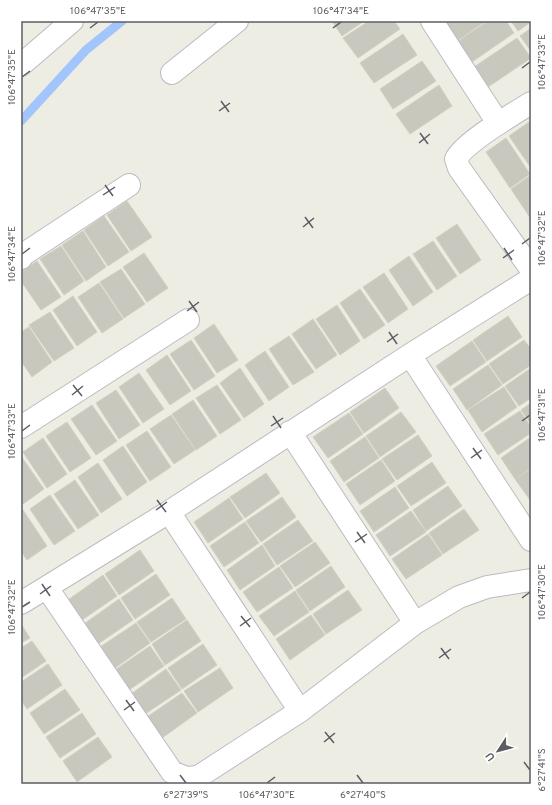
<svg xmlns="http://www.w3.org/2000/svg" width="552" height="805" viewBox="0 0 552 805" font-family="Overpass,sans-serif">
<rect width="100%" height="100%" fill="#eeede3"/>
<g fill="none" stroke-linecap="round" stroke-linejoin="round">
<!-- stream -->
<path stroke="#a3c5fd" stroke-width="9" d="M21,121l65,-71 36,-29"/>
</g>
<!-- building -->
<path fill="#c8c8bf" stroke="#d2d0c1" d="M332,21h32l-22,15z
M369,21h25l6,8 -42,29 -15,-20z
M444,21h42l-29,20z
M488,21h18l8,12 -42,29 -15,-20z
M511,21h20v1l-13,9z
M531,28v23l-11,-15z
M403,34l14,21 -43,28 -14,-20z
M517,38l14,20 -43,29 -14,-20z
M422,61l14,20 -43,28 -13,-20z
M439,85l13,21 -42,28 -14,-20z
M529,122l2,3v43l-22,-32z
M506,138l24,36 -20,14 -24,-36z
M531,175v44l-20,-30z
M127,201l25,36 -21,14 -24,-36z
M104,216l25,36 -21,14 -24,-36z
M457,224l24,36 -21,14 -24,-36z
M83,231l23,36 -20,14 -24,-36z
M433,241l24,35 -20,14 -24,-36z
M61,246l23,35 -20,14 -24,-36z
M144,253l24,35 -21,14 -24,-35z
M409,256l24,36 -20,14 -24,-36z
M37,261l24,36 -20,13 -20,-29v-9z
M121,269l24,35 -21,14 -24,-36z
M384,273l24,36 -20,14 -25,-36z
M99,283l24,36 -21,14 -24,-36z
M360,289l25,36 -21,14 -24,-36z
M73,296l24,36 -20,14 -24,-36z
M337,305l23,36 -20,14 -24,-36z
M50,312l24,36 -20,13 -25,-36z
M508,316l14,21 -35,24 -14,-21z
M313,319l24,36 -21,14 -24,-35z
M214,324l24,36 -21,13 -23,-35z
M29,327l23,35 -20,15 -11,-16v-29z
M289,336l25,36 -21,13 -24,-36z
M191,340l24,36 -21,14 -24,-36z
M524,340l7,9v16l-28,19 -14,-20z
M472,341l14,21 -36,24 -14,-20z
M265,351l24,36 -20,14 -24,-36z
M167,355l24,36 -21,14 -24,-35z
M488,365l14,20 -35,25 -14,-21z
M240,368l24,36 -20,14 -24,-35z
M531,368v30l-12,8 -14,-20z
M139,373l25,36 -21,14 -24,-36z
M217,385l24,35 -21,14 -24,-36z
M504,387l13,20 -35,25 -14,-22z
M385,388l14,20 -35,25 -14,-21z
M116,390l24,35 -21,14 -23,-36z
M193,400l24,36 -21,14 -24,-36z
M531,403v21l-10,-14z
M92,405l25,36 -21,14 -25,-36z
M520,411l11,16v6l-33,22 -14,-21z
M401,412l15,20 -36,25 -14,-21z
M349,413l14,21 -35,24 -15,-21z
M171,415l24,35 -21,14 -24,-35z
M67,422l24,36 -21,14 -24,-36z
M147,431l24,36 -21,14 -24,-36z
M418,435l14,21 -35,24 -15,-21z
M365,437l14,21 -35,24 -14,-21z
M531,437v31l-16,11 -14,-21z
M43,438l24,36 -20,14 -24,-36z
M123,446l24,36 -20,14 -24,-36z
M21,456l23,33 -21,15 -2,-3z
M381,460l14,21 -35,24 -14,-21z
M432,462l14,21 -35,23 -14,-20z
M98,463l24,36 -21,14 -23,-36z
M531,469v30l-1,1 -15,-21z
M266,473l14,20 -35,25 -15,-21z
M75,480l24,35 -21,14 -24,-35z
M448,486l14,20 -36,25 -13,-21z
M395,487l14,21 -35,24 -14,-21z
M50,495l25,36 -21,14 -24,-36z
M282,497l14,20 -35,25 -15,-21z
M229,498l14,21 -35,24 -14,-21z
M464,509l15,21 -36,24 -14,-21z
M23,510l24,36 -20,14 -6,-9v-40z
M411,511l15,21 -36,24 -14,-21z
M298,520l15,21 -36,24 -14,-21z
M245,522l14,21 -35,24 -14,-21z
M428,534l14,21 -36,24 -14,-20z
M315,542l15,21 -35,24 -15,-21z
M262,545l13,21 -35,24 -13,-20z
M140,550l14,21 -35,24 -14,-21z
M331,566l14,21 -35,24 -14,-21z
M279,567l14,21 -36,24 -14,-20z
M156,574l14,21 -35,24 -14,-21z
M103,575l14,21 -35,24 -14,-20z
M348,590l14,20 -36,24 -13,-20z
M295,591l14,21 -35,24 -15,-20z
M172,598l14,21 -35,23 -14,-20z
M119,599l14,21 -35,24 -14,-20z
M311,615l14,20 -35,25 -14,-21z
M187,620l14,21 -36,24 -13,-21z
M136,623l14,20 -35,25 -15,-21z
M21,624l9,14 -9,5z
M32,641l14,20 -25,17v-30z
M203,644l14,21 -35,24 -14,-21z
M150,646l14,20 -35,24 -14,-20z
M48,664l14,21 -35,24 -6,-9v-18z
M220,668l13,20 -35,24 -14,-21z
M166,669l15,21 -36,24 -14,-20z
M65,689l15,21 -36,24 -14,-21z
M182,693l15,20 -35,25 -15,-21z
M82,713l14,21 -36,24 -14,-21z
M98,737l14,20 -35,25 -14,-21z"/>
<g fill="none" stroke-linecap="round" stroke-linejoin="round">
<defs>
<path id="street" d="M432,21l66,102
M21,65l51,-44
M172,73l65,-52
M531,103c-18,11 -66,39 -75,56l3,9 72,101
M21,258l3,-4 105,-69
M410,355l121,185
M21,427l167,-107
M290,432l125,191
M169,512l131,199
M47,588l125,184 14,6 12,-1 102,-66 115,-88 44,-26 28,-10 44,-7
M21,603l148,-91 241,-157 121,-76"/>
</defs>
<!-- street casing -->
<use href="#street" stroke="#bbbbc1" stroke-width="24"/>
<!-- street -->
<use href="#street" stroke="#fff" stroke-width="22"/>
</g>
<!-- ticks -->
<path fill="none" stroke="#5b5d63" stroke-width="1.5" d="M90,28l8,-6M333,28l8,-6M522,68l8,-6M22,77l8,-6M221,101l8,11M219,111l11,-8M420,133l8,11M419,143l11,-9M105,185l8,11M103,195l12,-8M305,217l8,11M303,227l11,-9M522,244l8,-6M504,248l8,12M22,254l8,-6M503,258l11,-8M189,301l8,11M187,311l12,-9M389,332l8,12M387,342l11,-8M73,385l9,11M72,395l11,-9M273,416l8,12M522,421l8,-6M271,426l12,-8M22,431l8,-6M473,448l8,11M471,458l11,-8M157,500l9,12M156,510l11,-8M357,532l8,11M355,542l12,-8M42,584l8,12M40,594l11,-8M522,598l8,-6M22,607l8,-5M241,616l9,11M240,626l11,-8M441,648l8,11M439,658l12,-9M126,700l8,11M124,710l11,-8M325,732l9,11M324,742l11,-9M524,762l6,8M180,775l6,8M357,775l6,8M267,783l8,-6"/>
<!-- border -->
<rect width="552" height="805" fill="none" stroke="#ffffff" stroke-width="44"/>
<!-- north arrow -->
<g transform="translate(498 751) rotate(234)" stroke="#ffffff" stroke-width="3" paint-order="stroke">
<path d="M0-3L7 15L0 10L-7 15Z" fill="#5b5d63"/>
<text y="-6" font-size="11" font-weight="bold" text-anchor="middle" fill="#5b5d63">U</text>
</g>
<rect x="22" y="22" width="508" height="761" fill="none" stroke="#5b5d63" stroke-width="1.5"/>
<g font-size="10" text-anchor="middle" fill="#5b5d63">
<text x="98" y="14">106°47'35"E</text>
<text x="341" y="14">106°47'34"E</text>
<text transform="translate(541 62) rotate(-90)" y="4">106°47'33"E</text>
<text transform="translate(11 77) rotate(-90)" y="4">106°47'35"E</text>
<text transform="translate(541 238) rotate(-90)" y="4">106°47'32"E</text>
<text transform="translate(11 254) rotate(-90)" y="4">106°47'34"E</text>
<text transform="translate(541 415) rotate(-90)" y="4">106°47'31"E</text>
<text transform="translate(11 431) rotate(-90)" y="4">106°47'33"E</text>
<text transform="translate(541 592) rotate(-90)" y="4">106°47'30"E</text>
<text transform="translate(11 607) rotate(-90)" y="4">106°47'32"E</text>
<text transform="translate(541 770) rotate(-90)" y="4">6°27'41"S</text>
<text x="186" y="798">6°27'39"S</text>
<text x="267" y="798">106°47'30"E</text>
<text x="363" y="798">6°27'40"S</text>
</g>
</svg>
